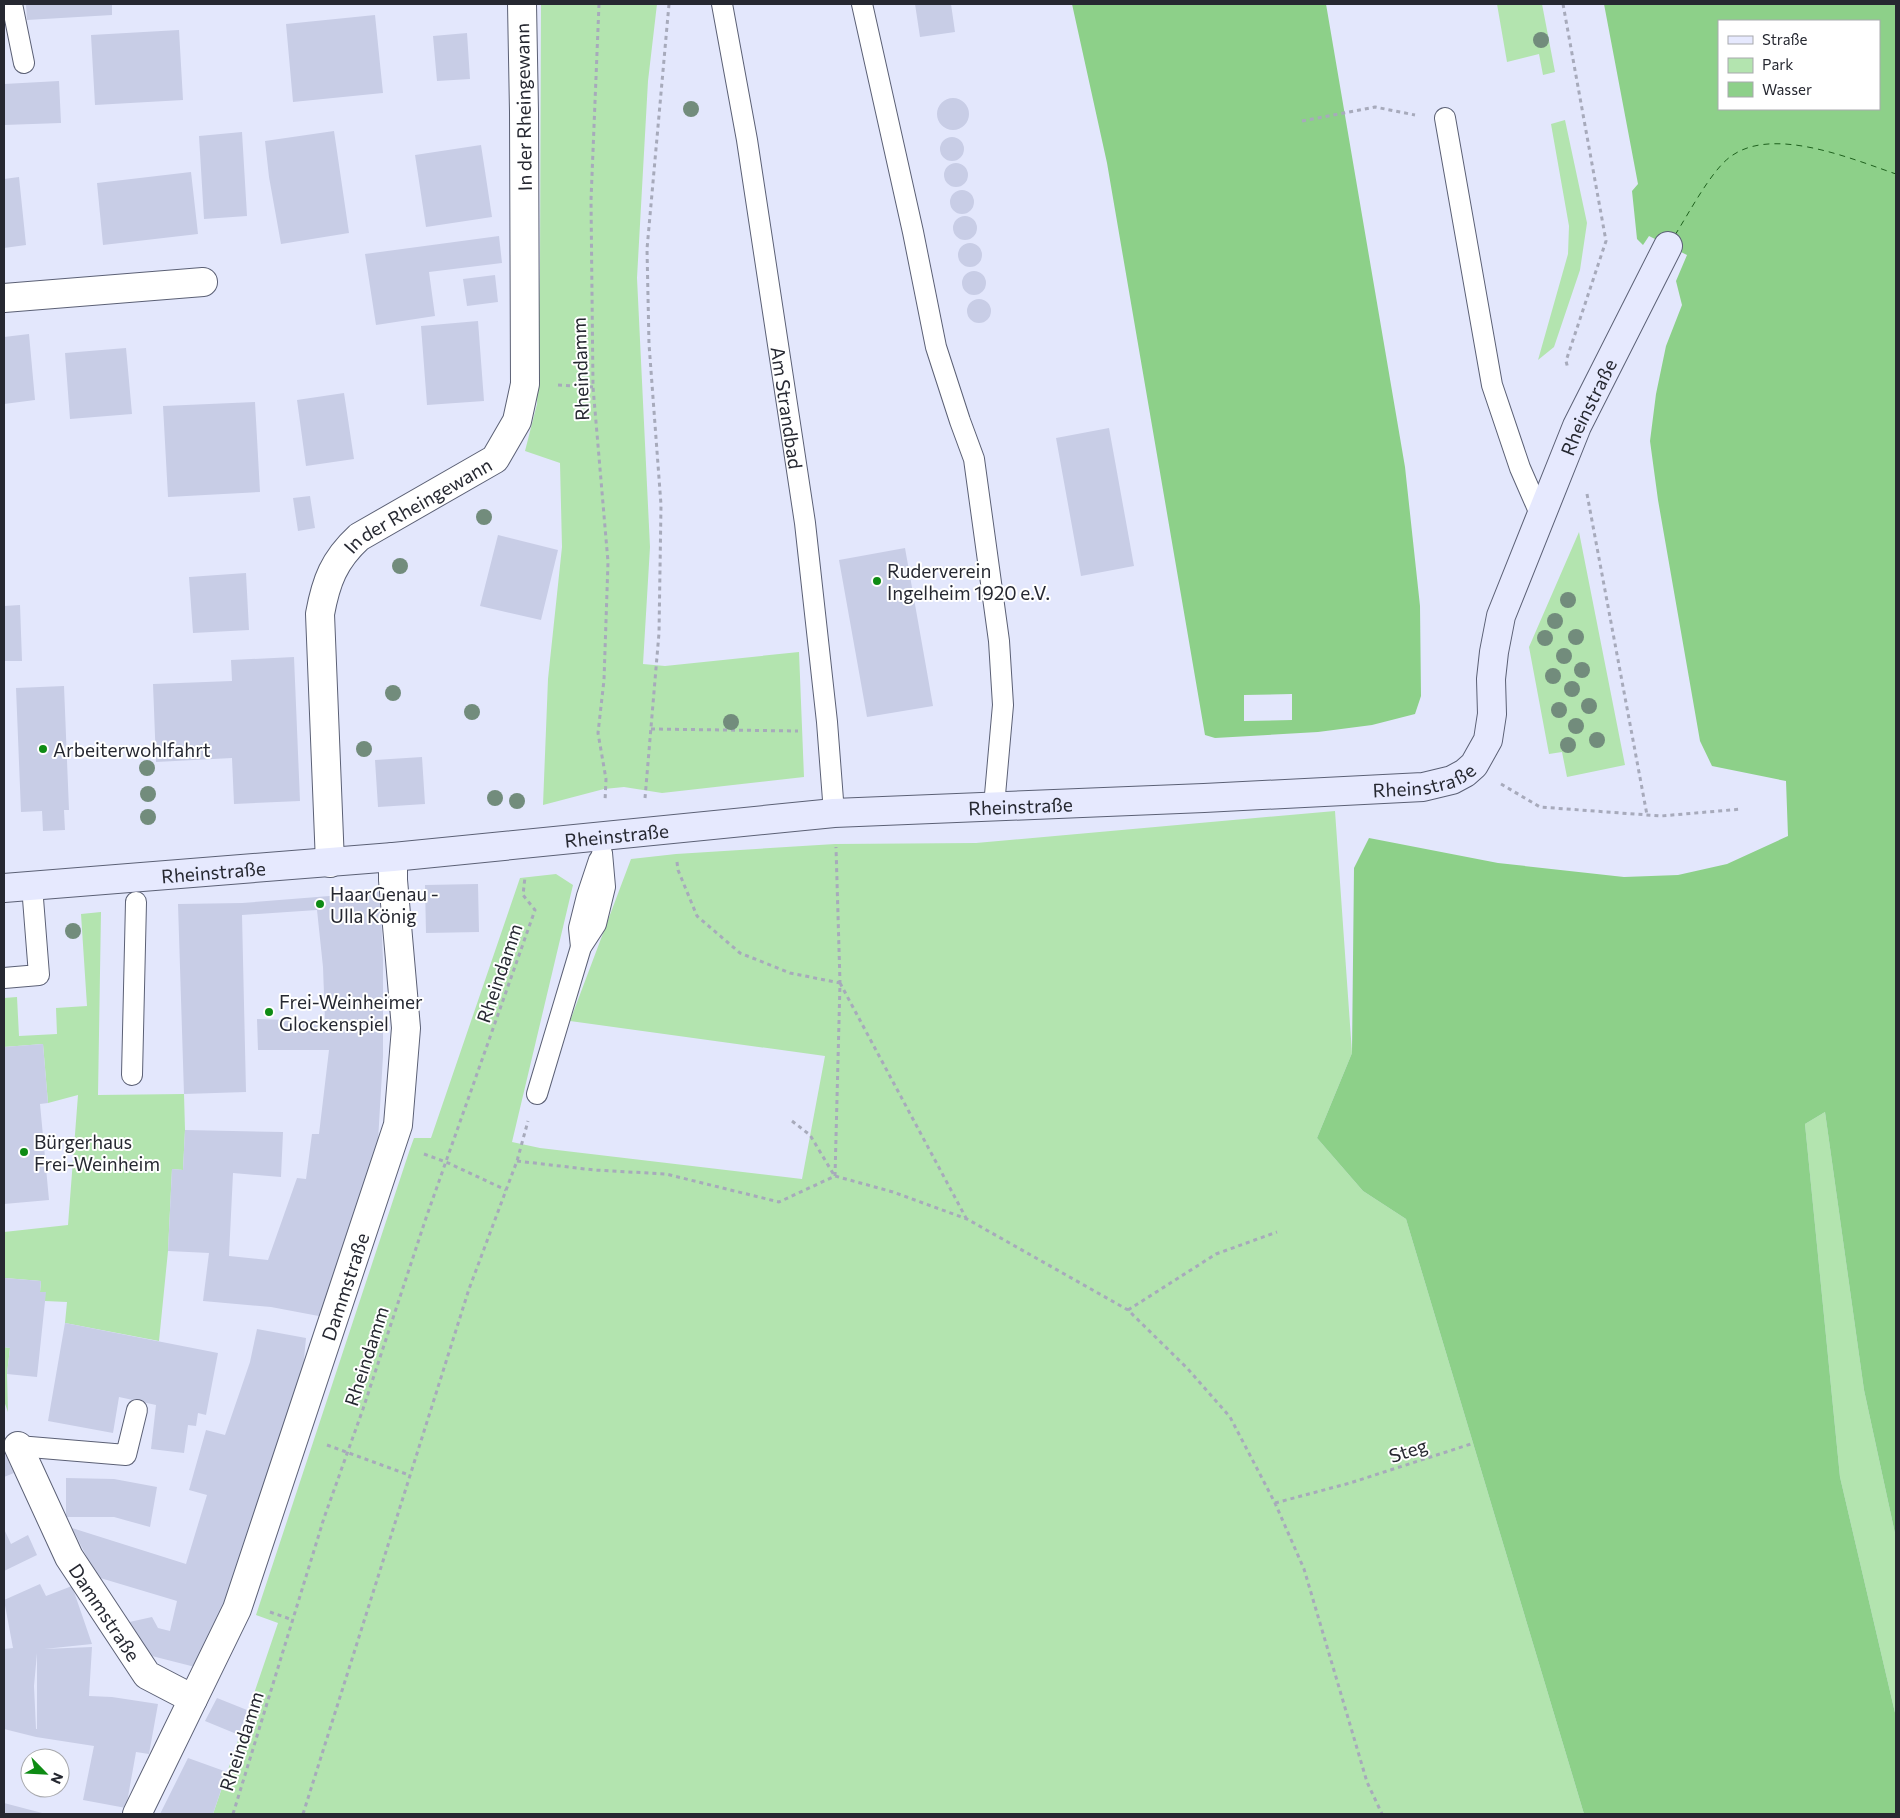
<svg xmlns="http://www.w3.org/2000/svg" width="1900" height="1818" viewBox="0 0 1900 1818" font-family="Commissioner,sans-serif">
<rect width="100%" height="100%" fill="#e3e7fc"/>
<!-- green -->
<path fill="#b3e4af" d="M541,4h116l-9,77 -11,197 13,269 -7,117 22,2 134,-14 5,125 -142,16 -38,-6 -20,2 -61,16 5,-126 14,-132 -2,-84 -35,-12 12,-47 3,-136z
M1497,4h45l13,68 -12,3 -4,-21 -32,8z
M1565,120l22,103 -7,47 -26,77 -16,13 30,-106 1,-28 -18,-102z
M1579,532l46,233 -58,12 -5,-25 -13,2 -20,-107z
M1335,811l17,242 -35,85 46,53 43,28 178,595h-1371l65,-191 -22,-8 154,-466 4,-11h17l89,-260 36,-4 17,11 -61,257 28,6 262,31 23,-123 -255,-35 61,-162 45,-5 159,-10 141,-1z
M101,912l-3,183 86,-1 1,36 -2,40 -11,-1 -4,82 -9,90 -94,-18 2,-21 -22,-1 -5,-9 1,-11 -36,-3 -1,7v-53l64,-7 10,-130 -30,8 -5,-59 -39,3v-49l13,-1 2,39 38,-2 -1,-26 31,-2 -6,-92z
M1825,1112l39,278 32,148v179l-56,-240 -35,-353z
M4,1347l6,1 -3,26 1,38 -4,-11z"/>
<!-- water -->
<path fill="#8dd089" fill-rule="evenodd" d="M1072,4h254l79,463 15,139 1,90 -6,18 -43,11 -54,7 -103,6 -10,-3 -98,-572z
M1604,4h292v1534l-32,-148 -39,-278 -20,12 35,353 56,240v97h-312l-178,-595 -43,-28 -46,-53 35,-85 2,-185 15,-30 129,25 126,14 54,-2 49,-11 61,-28 -2,-55 -74,-15 -12,-25 -42,-241 -8,-59 6,-47 10,-48 16,-41 -6,-24 11,-26 -38,-19 -6,9 -6,-6 -5,-48 6,-7zM1719,21h160v88h-160z"/>
<!-- pier -->
<path fill="#e3e7fc" d="M1292,694v26l-48,1v-26z"/>
<g fill="none" stroke-linecap="round" stroke-linejoin="round">
<!-- ferry -->
<path stroke="#1e601d" stroke-width="1" stroke-dasharray="6 5" stroke-linecap="butt" d="M1675,235c14,-22 36,-64 55,-78 42,-32 122,2 166,17"/>
</g>
<!-- building -->
<path fill="#c8cde6" fill-rule="evenodd" d="M26,4h86v11l-85,5z
M915,4h36l4,28 -35,5z
M375,15l8,78 -90,9 -7,-78z
M179,30l4,70 -88,5 -4,-70z
M467,33l3,46 -33,2 -4,-45z
M59,81l2,42 -57,2v-41z
M937 114a16 16 0 1 1 32 0a16 16 0 1 1-32 0Z
M334,131l15,102 -68,11 -12,-67 -4,-36z
M242,132l5,84 -43,3 -5,-83z
M940 149a12 12 0 1 1 24 0a12 12 0 1 1-24 0Z
M481,145l11,72 -66,10 -11,-72z
M944 175a12 12 0 1 1 24 0a12 12 0 1 1-24 0Z
M191,172l7,62 -95,11 -6,-62z
M19,177l7,68 -22,3v-69z
M950 202a12 12 0 1 1 24 0a12 12 0 1 1-24 0Z
M953 228a12 12 0 1 1 24 0a12 12 0 1 1-24 0Z
M499,236l3,27 -73,9 6,44 -59,9 -11,-71z
M958 255a12 12 0 1 1 24 0a12 12 0 1 1-24 0Z
M962 283a12 12 0 1 1 24 0a12 12 0 1 1-24 0Z
M495,275l3,27 -31,4 -4,-27z
M967 311a12 12 0 1 1 24 0a12 12 0 1 1-24 0Z
M478,321l6,80 -57,4 -6,-79z
M29,334l6,66 -31,4v-67z
M126,348l6,66 -62,5 -5,-66z
M344,393l10,66 -48,7 -9,-66z
M255,402l5,90 -92,5 -5,-91z
M1109,428l25,138 -53,10 -25,-138z
M310,496l5,32 -17,3 -5,-33z
M498,535l60,15 -17,70 -61,-14z
M905,548l28,158 -66,11 -28,-157z
M246,573l3,57 -56,3 -4,-56z
M20,605l2,56h-18v-55z
M294,657l6,144 -66,3 -2,-46 -76,4 -3,-78 79,-3 -1,-21z
M64,686l5,124h-5l1,20 -22,1 -1,-20 -21,1 -5,-124z
M422,757l3,47 -47,3 -3,-47z
M478,884l1,48 -53,1 -1,-48z
M380,892l3,68v96l-5,85 -15,45 -39,131 -53,-10 -68,-6 6,-48 -41,-2 4,-82 11,1 2,-40 98,2 -2,45 -48,-4 -4,83 39,4 29,-82 9,1 6,-45h7l10,-84h-71l-1,-31 68,2 -2,-54 -6,-57 -75,5 4,177 -62,2 -6,-190 64,-1z
M43,1044l5,59 -8,1 9,96 -45,4v-157z
M5,1278l36,3 -1,11h6l-9,85 -30,-3 3,-26 -6,-1z
M65,1323l153,30 -12,62 -8,-2 -2,13 -8,-1 -4,28 -33,-4 5,-44 -37,-8 -6,36 -65,-12z
M257,1329l49,9 -3,32 -67,209 -37,89 -55,-14 -19,-31 27,-6 6,11 12,3 7,-30 -80,-24 -25,-49 114,36 21,-69 -18,-5 17,-60 19,5 25,-73z
M4,1452l10,21 -10,4z
M66,1478l48,1 43,8 -7,40 -36,-10h-48z
M4,1529l7,15 17,-9 9,20 -33,16z
M40,1584l6,12 26,-10 20,58 -48,5 48,-2 -3,49 23,1 46,7 -9,50 -13,-2 -10,56 -43,-8 11,-54 -58,-9 -32,-8v-80l9,-1 -9,-48zM37,1653v76h-1l-2,-43z
M217,1698l30,12 -8,25 -34,-14z
M188,1758l39,14 -14,42h-53z
M4,1803l42,11h-42z"/>
<g fill="none" stroke-linecap="round" stroke-linejoin="round">
<defs>
<g id="lane">
<path d="M12,4l12,59"/>
<path id="s1" d="M722,4l25,136 58,383 22,199 7,91"/>
<path d="M862,4l51,228 23,115 24,74 14,38 25,182 4,64 -9,101"/>
<path d="M1445,118l47,267 28,83 21,48"/>
<path d="M581,947l-2,-19 8,-32 12,-36"/>
<path d="M4,978l35,-3 -7,-89"/>
<path d="M132,1075l4,-173"/>
<path d="M537,1094l44,-147 15,-23 9,-37 -3,-34"/>
<path d="M18,1446l108,9 11,-45"/>
</g>
<g id="street">
<path d="M4,298l199,-16"/>
<path id="s2" d="M330,863l-10,-249c6,-33 14,-54 39,-77l136,-78 22,-38 8,-37 -1,-272 -2,-108"/>
<path id="s3" d="M18,1446l51,111 78,118 46,24"/>
<path id="s4" d="M137,1814l100,-205 161,-484 8,-97 -13,-148v-23"/>
</g>
<g id="secondary">
<path id="s5" d="M4,888l389,-31 441,-44 370,-15 219,-11 29,-7 13,-7 9,-8 14,-25 4,-26 -1,-35 3,-27 7,-36 76,-190 91,-180"/>
</g>
</defs>
<!-- lane casing -->
<use href="#lane" stroke="#5b6075" stroke-width="22"/>
<!-- street casing -->
<use href="#street" stroke="#5b6075" stroke-width="30"/>
<!-- secondary casing -->
<use href="#secondary" stroke="#5b6075" stroke-width="30"/>
<!-- path -->
<path stroke="#a7aabb" stroke-width="3" stroke-dasharray="4 4" stroke-linecap="butt" d="M599,4l-8,196 2,187 15,175 -4,118 -6,53 8,46 -1,22
M1563,4l43,237 -40,120 2,8
M1302,121l73,-14 40,8
M558,385l35,2
M1587,494l60,321
M651,729l147,2
M1501,784l39,23 121,9 81,-7
M645,798l14,-165 2,-128 -12,-161 -2,-95 22,-245
M677,862l1,8 19,46 43,37 50,20 50,10
M840,983l126,235
M792,1121l18,14 24,40
M424,1154l22,8 60,28
M517,1161l77,9 72,4 113,28 56,-26 58,16 74,27 161,91 60,59 42,48 45,86 29,66 63,213 15,32
M835,1176l5,-193 -4,-136
M1128,1310l88,-56 61,-22
M327,1445l82,30
M1275,1503l75,-20 124,-40
M270,1612l23,8
M233,1814l91,-296 39,-109 63,-191 109,-308 -12,-15 2,-18
M303,1814l166,-525 48,-128 11,-40"/>
<!-- lane -->
<use href="#lane" stroke="#fff" stroke-width="20"/>
<!-- street -->
<use href="#street" stroke="#fff" stroke-width="28"/>
<!-- secondary -->
<use href="#secondary" stroke="#e6e9fe" stroke-width="28"/>
</g>
<!-- trees -->
<g fill="#728c7c">
<circle cx="1541" cy="40" r="8"/>
<circle cx="691" cy="109" r="8"/>
<circle cx="484" cy="517" r="8"/>
<circle cx="400" cy="566" r="8"/>
<circle cx="1568" cy="600" r="8"/>
<circle cx="1555" cy="621" r="8"/>
<circle cx="1576" cy="637" r="8"/>
<circle cx="1545" cy="638" r="8"/>
<circle cx="1564" cy="656" r="8"/>
<circle cx="1582" cy="670" r="8"/>
<circle cx="1553" cy="676" r="8"/>
<circle cx="1572" cy="689" r="8"/>
<circle cx="393" cy="693" r="8"/>
<circle cx="1589" cy="706" r="8"/>
<circle cx="1559" cy="710" r="8"/>
<circle cx="472" cy="712" r="8"/>
<circle cx="731" cy="722" r="8"/>
<circle cx="1576" cy="726" r="8"/>
<circle cx="1597" cy="740" r="8"/>
<circle cx="1568" cy="745" r="8"/>
<circle cx="364" cy="749" r="8"/>
<circle cx="147" cy="768" r="8"/>
<circle cx="148" cy="794" r="8"/>
<circle cx="495" cy="798" r="8"/>
<circle cx="517" cy="801" r="8"/>
<circle cx="148" cy="817" r="8"/>
<circle cx="73" cy="931" r="8"/>
</g>
<!-- markers -->
<g fill="#0e8b14" stroke="#fff" stroke-width="2">
<circle cx="877" cy="581" r="5"/>
<circle cx="43" cy="749" r="5"/>
<circle cx="320" cy="904" r="5"/>
<circle cx="269" cy="1012" r="5"/>
<circle cx="24" cy="1152" r="5"/>
</g>
<g text-anchor="middle" dominant-baseline="central" stroke-width="4" stroke-linejoin="round" paint-order="stroke">
<!-- street labels -->
<g font-size="19" fill="#262831" stroke="#fff">
<text transform="translate(523 107) rotate(-91)">In der Rheingewann</text>
<text transform="translate(580 369) rotate(-92)">Rheindamm</text>
<text stroke="none"><textPath href="#s1" startOffset="409">Am Strandbad</textPath></text>
<text stroke="none"><textPath href="#s5" startOffset="1860">Rheinstraße</textPath></text>
<text stroke="none"><textPath href="#s2" startOffset="404">In der Rheingewann</textPath></text>
<text stroke="none"><textPath href="#s5" startOffset="1425">Rheinstraße</textPath></text>
<text stroke="none"><textPath href="#s5" startOffset="1020">Rheinstraße</textPath></text>
<text stroke="none"><textPath href="#s5" startOffset="615">Rheinstraße</textPath></text>
<text stroke="none"><textPath href="#s5" startOffset="210">Rheinstraße</textPath></text>
<text transform="translate(499 973) rotate(-71)">Rheindamm</text>
<text stroke="none"><textPath href="#s4" startOffset="568">Dammstraße</textPath></text>
<text transform="translate(366 1356) rotate(-72)">Rheindamm</text>
<text transform="translate(1408 1450) rotate(-18)">Steg</text>
<text stroke="none"><textPath href="#s3" startOffset="188">Dammstraße</textPath></text>
<text transform="translate(241 1741) rotate(-72)">Rheindamm</text>
</g>
<!-- poi labels -->
<g font-size="19" fill="#262831" stroke="#fff" text-anchor="start">
<text x="887" y="570">Ruderverein<tspan x="887" dy="22">Ingelheim 1920 e.V.</tspan></text>
<text x="53" y="749">Arbeiterwohlfahrt</text>
<text x="330" y="893">HaarGenau -<tspan x="330" dy="22">Ulla König</tspan></text>
<text x="279" y="1001">Frei-Weinheimer<tspan x="279" dy="22">Glockenspiel</tspan></text>
<text x="34" y="1141">Bürgerhaus<tspan x="34" dy="22">Frei-Weinheim</tspan></text>
</g>
</g>
<!-- border -->
<rect width="1900" height="1818" fill="none" stroke="#262831" stroke-width="10"/>
<!-- legend -->
<rect x="1718" y="20" width="162" height="90" fill="#ffffff" stroke="#a8a9ad"/>
<rect x="1728" y="36" width="25" height="8" fill="#e6e9fe" stroke="#a8a9ad"/>
<text x="1762" y="45" font-size="15" fill="#262831">Straße</text>
<rect x="1728" y="58" width="25" height="15" fill="#b3e4af" stroke="#a8a9ad"/>
<text x="1762" y="70" font-size="15" fill="#262831">Park</text>
<rect x="1728" y="82" width="25" height="15" fill="#8dd089" stroke="#a8a9ad"/>
<text x="1762" y="95" font-size="15" fill="#262831">Wasser</text>
<!-- north arrow -->
<g transform="translate(45 1773) rotate(114)"><circle r="24" fill="#ffffff" stroke="#a8a9ad"/>
<path d="M0-4L9 19L0 12L-9 19Z" fill="#0e8b14"/>
<text y="-8" font-size="14" font-weight="bold" text-anchor="middle" fill="#262831">N</text>
</g>
</svg>
